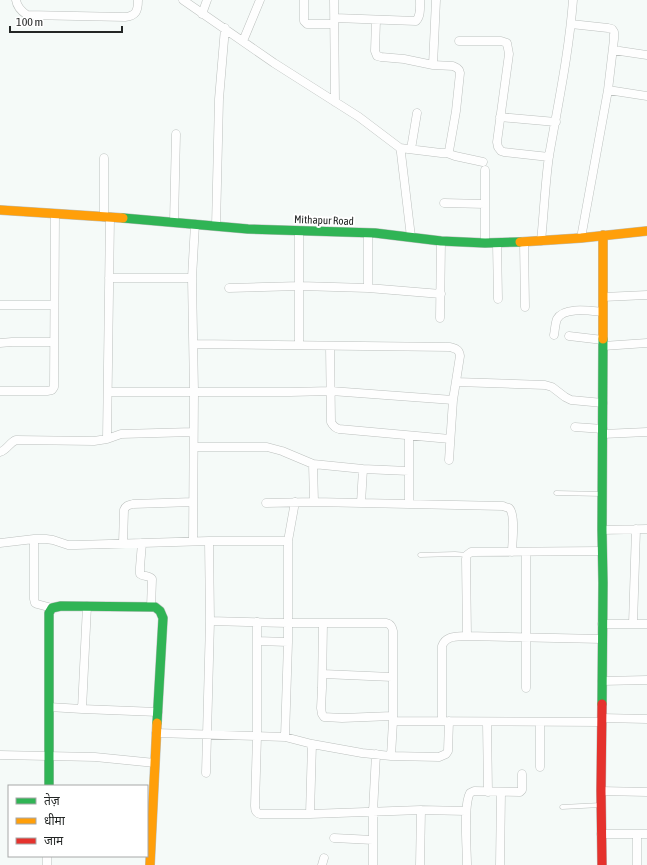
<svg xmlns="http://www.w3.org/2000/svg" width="647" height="865" viewBox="0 0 647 865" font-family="'Asap Condensed','Noto Sans Devanagari',sans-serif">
<rect width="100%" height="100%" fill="#f5faf8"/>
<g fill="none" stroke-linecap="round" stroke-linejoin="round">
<defs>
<path id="lane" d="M556,493l46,1
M420,555l35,-1 12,1
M562,807l39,-2"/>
<path id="street" d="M16,0c1,7 5,11 11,15l98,2c11,-1 13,-6 13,-17
M183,0l91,63 85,54 41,31 1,5 10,84
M304,0v21l3,3h27
M334,0l1,102
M202,14l5,-14
M335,18l81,3c5,-5 4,-14 4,-21
M376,20l-1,31 2,5 4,1 23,2 29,6 20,1 4,2 2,2 1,3 -4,38 -7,40 -2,2h-6l-41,-5
M571,24l37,4 4,1 2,3v7l-6,51 -27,148
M243,41l17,-41
M459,41h42l6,2 2,11 -12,88 1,5 3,4 3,1 45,5
M613,50l34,5
M433,65l3,-65
M608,90l39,6
M500,117l56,5
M411,149l6,-36
M447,153l8,3 28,6
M485,170v73
M444,203l41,1
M104,217v-59
M174,222l2,-88
M216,226l3,-127 6,-71
M299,231v114
M368,233v55l73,6
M541,241c3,-28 4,-57 8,-85 9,-52 20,-103 24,-156
M524,242l1,65
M497,243l1,56
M109,278h83
M229,288l71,-2 68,2
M603,297l44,-2
M0,305h54
M440,318l1,-77
M554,335c1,-5 1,-11 3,-16 7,-13 35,-8 46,-7
M569,336l34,4
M0,343l12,-1h42
M194,344l256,3c6,2 9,2 10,9l-7,44 -4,60
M330,346l1,76c2,4 4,6 8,7l111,10
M603,346l44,-3
M456,382l89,3 7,2 13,10 6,3 32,3
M0,391h47l5,-1 2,-3 1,-173
M108,392h182l41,-1 122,9
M575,427l28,2
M603,434l44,-2
M409,436v35
M107,439l3,-222
M194,447h73l15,4 31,13 50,5 46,2v33
M0,452c7,-2 9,-9 16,-12l78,1 13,-2 14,-5 72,-2
M313,464l1,38
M266,503l48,-1 189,4c1,1 4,1 6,2 7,6 3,36 3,44
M361,503l2,-34
M602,530l45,-1
M34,539v60l1,4 2,1 15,4
M193,541l1,-149 -2,-114 3,-54
M0,543l34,-4h12l7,1 15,5h8l133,-4h79
M123,543l1,-33c2,-5 5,-5 9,-6l60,-2
M142,543l-2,24v7c4,3 9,1 12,5l-1,28
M210,621l78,2h98c5,1 6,4 7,8v90l-2,35
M257,622v114l-2,70c0,4 1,7 5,8h50l111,-4
M323,623l-1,65 -1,20 1,6 2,3 18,1 50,-2
M602,624h45
M633,624l3,-95
M467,636l-1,-77 1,-4 4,-3 131,-1
M257,641l31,1
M323,674l69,3
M602,681l45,-1
M526,688v-136
M49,707l33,2 76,3
M82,709l5,-103
M602,718l45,1
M393,721l209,1
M442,721v-75c4,-11 15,-9 25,-10l135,3
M487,722l1,70
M156,733l129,4 27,7 50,9 29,3 48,1 7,-3 2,-3 1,-30
M285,737l3,-95v-101l7,-39
M0,755l95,2 60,6
M540,767v-45
M206,773l4,-152 -1,-80
M601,791l46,1
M310,814l2,-70
M601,834h46
M334,838l39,2
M47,865v-9
M322,865l2,-7
M373,865v-53l3,-58
M420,865l1,-55 45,1
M467,865c0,-16 -4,-60 3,-72l4,-2 46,1 2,-2v-16
M500,865l1,-73
M637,865v-31"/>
<path id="fast" d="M123,218l125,11 127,4 66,8 44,2 35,-1
M602,704l1,-121 -1,-53 1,-191
M49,786v-173l3,-5 9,-2 94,1 5,4 3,7 -6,105"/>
<path id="slow" d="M0,210l123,8
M603,235v104
M520,242l61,-4 66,-7
M150,865l7,-142"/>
<path id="jam" d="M602,704l-1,87 1,74"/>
</defs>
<!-- lane casing -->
<use href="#lane" stroke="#bcc0be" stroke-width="5"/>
<!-- street casing -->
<use href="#street" stroke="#bcc0be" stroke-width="9"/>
<!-- fast casing -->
<use href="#fast" stroke="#bcc0be" stroke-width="10"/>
<!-- slow casing -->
<use href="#slow" stroke="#bcc0be" stroke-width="10"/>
<!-- jam casing -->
<use href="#jam" stroke="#bcc0be" stroke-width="10"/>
<!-- lane -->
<use href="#lane" stroke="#fefefe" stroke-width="4"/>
<!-- street -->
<use href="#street" stroke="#fefefe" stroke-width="8"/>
<!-- fast -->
<use href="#fast" stroke="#30b455" stroke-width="9"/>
<!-- slow -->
<use href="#slow" stroke="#ff9f0a" stroke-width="9"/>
<!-- jam -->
<use href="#jam" stroke="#e5322d" stroke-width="9"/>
</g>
<g text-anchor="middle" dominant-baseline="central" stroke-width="4" stroke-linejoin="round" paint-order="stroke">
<!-- street labels -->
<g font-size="11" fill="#232625" stroke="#fff">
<text transform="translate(324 220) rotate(2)">Mithapur Road</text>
</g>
</g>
<!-- legend -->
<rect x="8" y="785" width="140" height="72" fill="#ffffff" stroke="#a7a8a8"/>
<rect x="16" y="798" width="20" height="6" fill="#30b455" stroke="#a7a8a8"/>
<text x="44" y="805" font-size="12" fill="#232625">तेज़</text>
<rect x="16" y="818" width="20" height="6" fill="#ff9f0a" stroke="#a7a8a8"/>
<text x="44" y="825" font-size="12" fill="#232625">धीमा</text>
<rect x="16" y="838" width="20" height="6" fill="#e5322d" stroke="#a7a8a8"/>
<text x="44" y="845" font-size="12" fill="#232625">जाम</text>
<!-- scale -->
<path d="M10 26v6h112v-6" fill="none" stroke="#232625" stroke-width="2"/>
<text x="16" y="26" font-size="12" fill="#232625" stroke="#ffffff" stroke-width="3" paint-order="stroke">100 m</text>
</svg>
